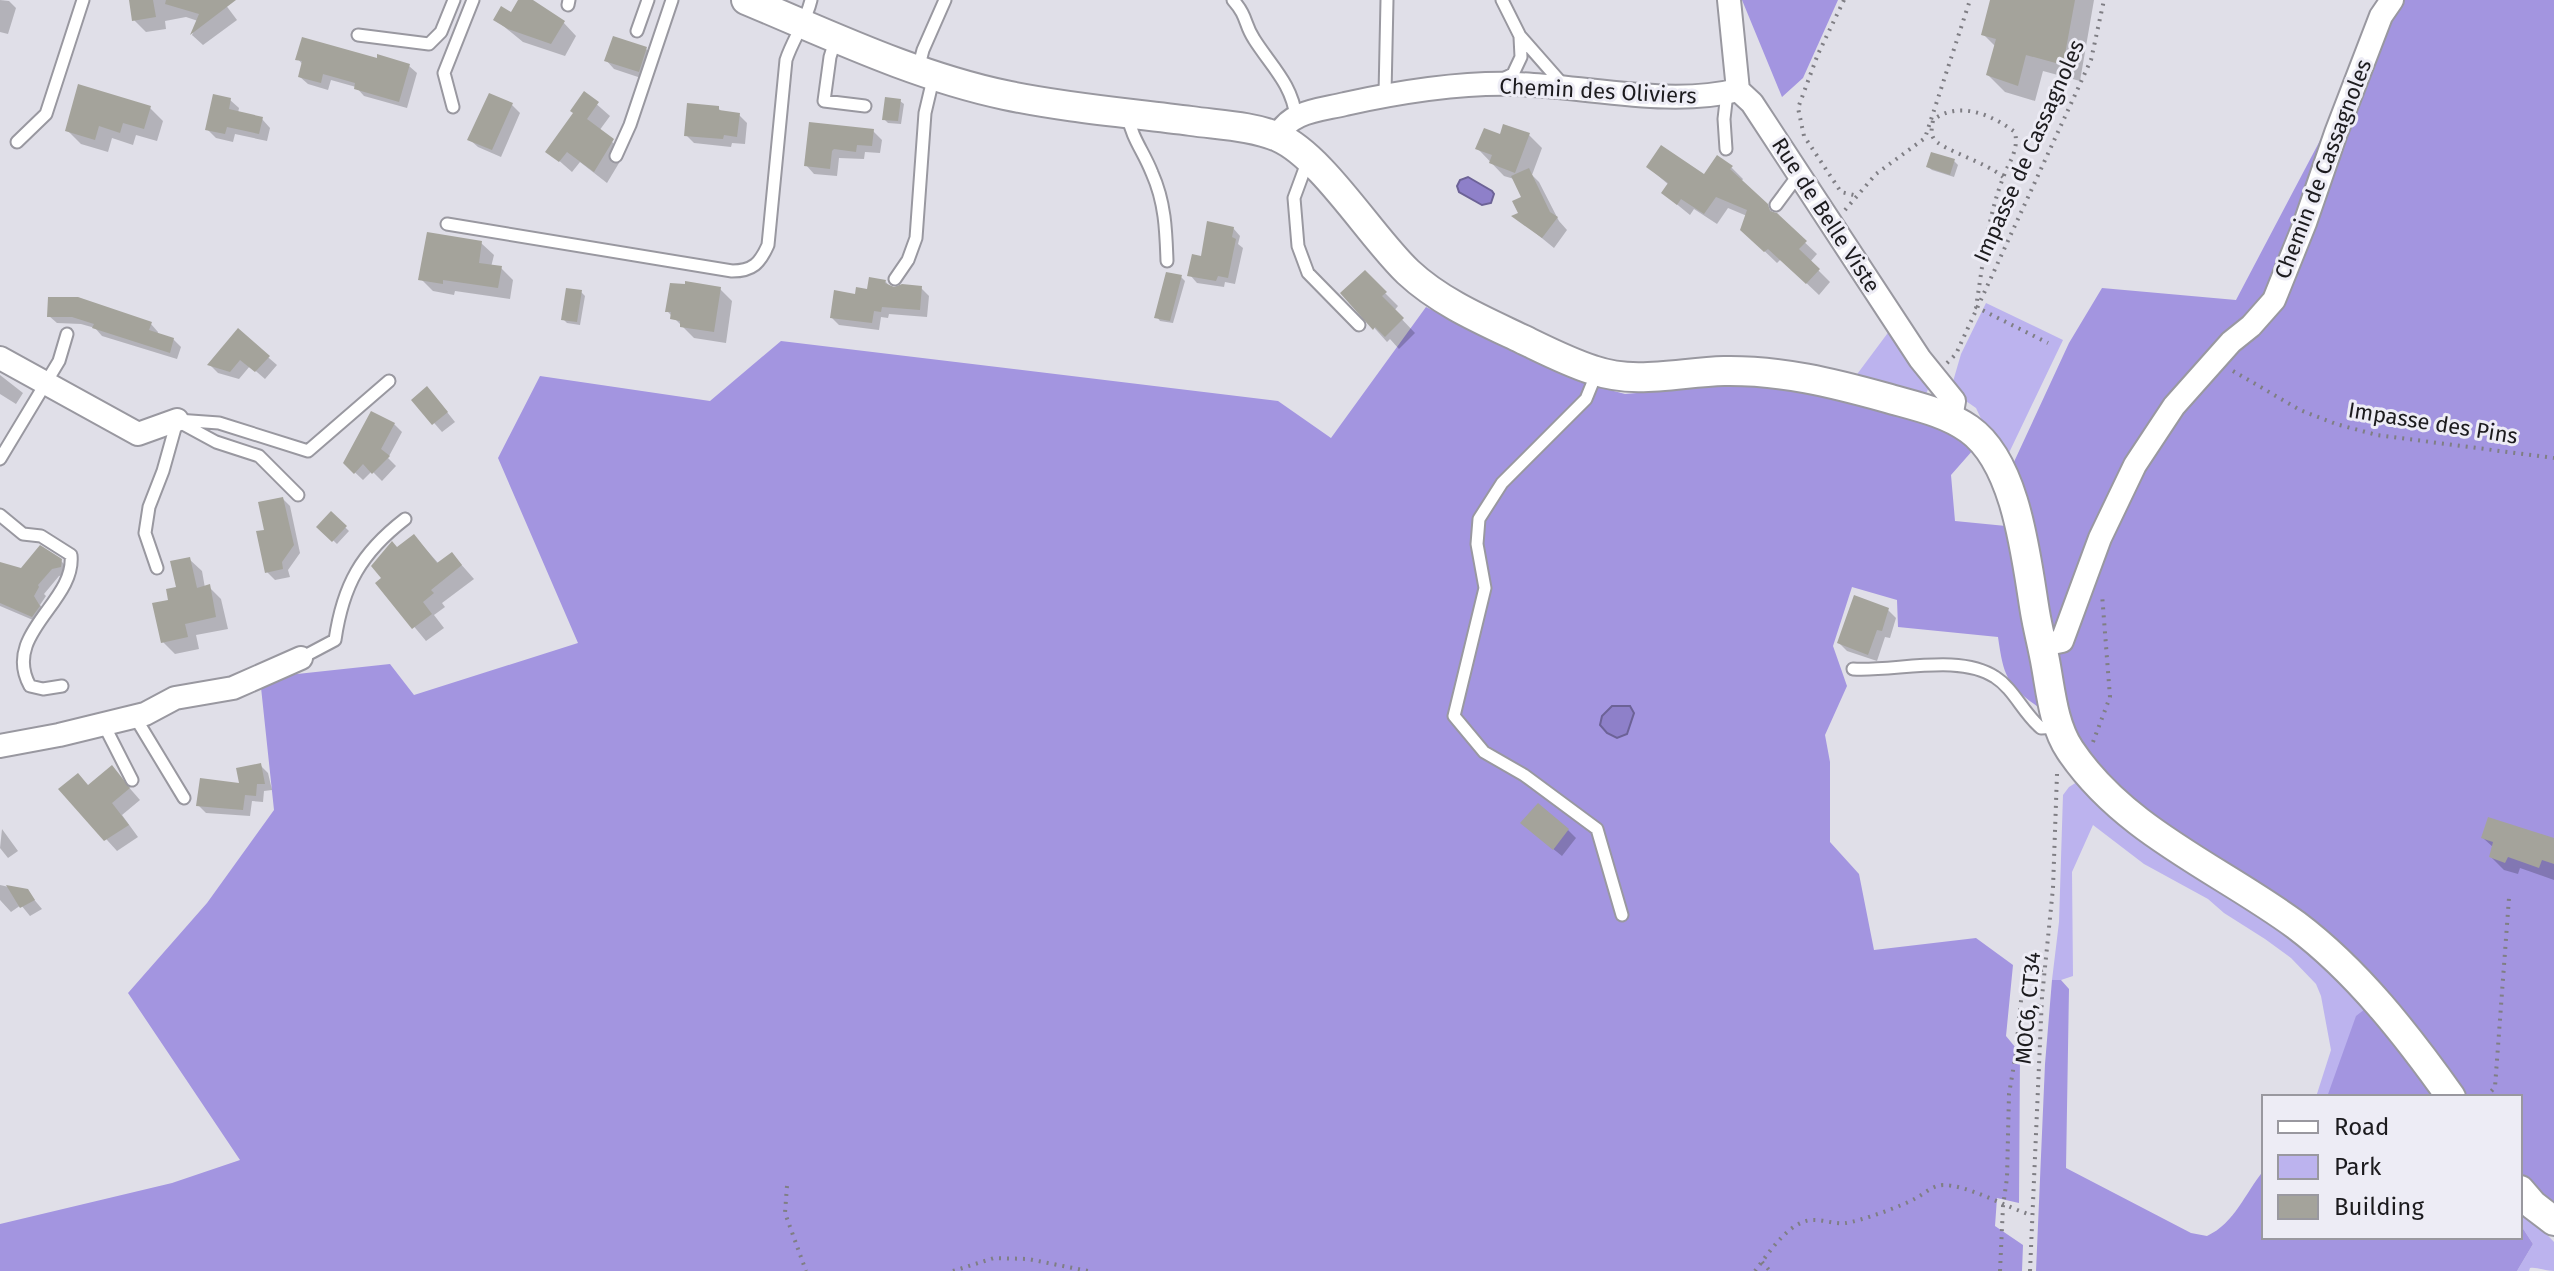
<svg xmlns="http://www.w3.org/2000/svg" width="2554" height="1271" viewBox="0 0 2554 1271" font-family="'Fira Sans',sans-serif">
<rect width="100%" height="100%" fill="#e0dfe8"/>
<!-- green -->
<path fill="#bcb3ee" d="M1986,303l77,37 -56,117 -23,-32 -8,-17 -13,-9 -11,-14 9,-31z
M1890,330l39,57 -3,7 -5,1 -66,-18z
M2077,782l204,143 88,81 44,91h-97l15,-47 -10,-54 -5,-12 -25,-26 -26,-19 -41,-26 -16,-14 -64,-35 -51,-39 -21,47 1,104 -12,4h-9l7,-58 4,-127 6,-8z
M2520,1206l34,36v29c-8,0 -16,-4 -24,-3l-1,3h-12l16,-27 -13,-20z"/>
<!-- forest -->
<path fill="#a395e0" d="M1742,0h96l-35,78 -21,19z
M2404,0h150v1210l-34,-34v-79h-60l-55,-73 -277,-223 -61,-73 -54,-264 56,-121 33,-55 134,12 89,-169z
M1426,307l154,75 45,12 105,-9 115,9 111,40 17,16 -22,25 4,46 51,5 36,184c-34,-25 -38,-30 -44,-73l-100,-10 -1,-27 -45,-13 -19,59 14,40 -22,49 5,27v80l29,32 15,76 102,-12 37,27 -7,71 14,17 -1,150 -22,-5 -2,28 28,19 -1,26h-2022v-47l172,-41 68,-23 -112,-167 79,-90 67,-93 -14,-132 130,-14 24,31 164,-52 -80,-185 42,-82 170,25 71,-60 497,60 53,37z
M2052,980h9l8,9 -3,179 125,65 16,3c28,-13 38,-43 57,-66v67h256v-13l13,20 -16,27h-481l9,-207z
M2369,1006l68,91h-110l29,-81z"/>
<!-- water -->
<path fill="#8e80c9" stroke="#6c6296" stroke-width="2" d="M1468,177l24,14 2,3 -3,9 -9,2 -23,-13 -2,-6 3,-6z
M1612,706h18l4,7 -7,21 -10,4 -10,-5 -7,-8 2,-9z"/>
<!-- shadow -->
<path fill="#0003" d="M0,0l9,1 7,7 -8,26 -8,-2z
M131,0h91l15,20 -34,25 -11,-10 6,-14 -12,-4 -21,4 1,8 -20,3 -12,-12z
M521,0h8l34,22 13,14 -11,20 -42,-14 -27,-22 15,-6z
M1992,0h102l-14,81 -37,-10 -8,30 -30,-9 -17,-17 8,-28 -13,-13z
M646,49l9,8 -8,23 -33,-11 -8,-9z
M298,59l80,1 31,6 8,7 -10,35 -43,-12 -8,-9 -25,-7 -3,10 -20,-6 -8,-7 3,-12z
M585,94l25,22 -11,15 26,22 -18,30 -27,-21 -8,10 -24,-21 28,-37z
M230,100l9,8 -1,5 24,6 8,9 -3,13 -32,-7 -2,8 -17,-4 -9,-9z
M900,101l4,3 -3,20 -13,-1 -4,-4z
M512,105l8,8 -19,44 -23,-10 -9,-8z
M150,108l13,13 -6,20 -21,-6 -3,10 -21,-7 -4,14 -27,-8 -13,-13z
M718,108l5,5 16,2 8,8 -2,21 -13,-1 -1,4 -37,-4 -8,-8z
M811,124l62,7 9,9 -2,13 -15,-1 -1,7 -25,-1 -2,18 -23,-2 -8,-9z
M1529,135l13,13 -10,27 7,7 20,39 8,9 -13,18 -39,-32 5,-3 4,-15 -10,-19 -10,-3 -26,-27 23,-13z
M1954,161l4,4 -4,12 -22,-7 -4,-3z
M1648,167l56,9 27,-9 12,12 -2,3 76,72 -7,8 20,20 -11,13 -38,-36 -4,4 -22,-21 -8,-26 -19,-8 -11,16 -23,-15 -4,6 -27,-22 6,-8z
M1233,228l7,8 -2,8 5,4 -8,36 -10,-2 -1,5 -27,-4 -7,-8z
M481,243l13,12 -3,12 10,1 12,12 -3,19 -55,-8 -1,4 -21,-4 -12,-12z
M1365,273l33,33 -4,5 21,22 -16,16 -9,-10 -3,3 -44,-49z
M1181,277l4,4 -12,42 -13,-2 -3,-4z
M885,281l8,9 28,-2 8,8 -2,21 -38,-3 -1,4 -7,-1 -2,13 -40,-5 -7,-7 24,-22z
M720,289l12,12 -6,42 -32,-5 -27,-27z
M581,292l4,4 -5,29 -13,-2 -4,-4z
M50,299l101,25 7,8 -1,3 16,4 8,8 -4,12 -75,-23 -7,-8 -14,-4 -24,-1 -8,-7z
M238,331l39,34 -12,14 -15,-13 -11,13 -21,-6 -8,-8z
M0,375l23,18 -7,11 -16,-10z
M435,397l20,25 -13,10 -28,-32z
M394,424l8,8 -14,26 8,8 -14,15 -10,-10 -9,9 -18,-17z
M283,499l7,7 10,47 -12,17 2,7 -15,3 -8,-8 -1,-40z
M331,514l18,17 -12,13 -18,-17z
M414,536l25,28 13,-10 22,25 -32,24 3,4 -11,8 10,13 -18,13 -48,-58z
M189,559l13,12 3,17 4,-1 12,12 7,30 -32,6 3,14 -24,5 -12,-12 7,-41 8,-12z
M61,561l8,8 -1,5 -9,2 -15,18 2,2 -6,9 7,9 -7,9 -40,-17v-42l21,6z
M1888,610l8,8 -6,20 -5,-1 -8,24 -30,-10 -8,-8z
M261,766l7,7 4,17 -8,1 -1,11 -11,-1 -2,15 -44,-3 -8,-8 43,-19z
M112,768l28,32 -18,15 16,22 -21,14 -56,-62 28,-2z
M2,829l16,22 -10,7 -8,-10z
M1568,830l8,8 -14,18 -31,-25z
M2483,838l71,2v40l-34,-12 -2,6 -14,-4 -13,-13 3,-9z
M0,885l27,6 15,18 -12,7 -9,-11 -10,7 -11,-12z"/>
<!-- building -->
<path fill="#a4a39b" d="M129,0h24l3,17 -24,4z
M166,0h70l-46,35 9,-21 -34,-10z
M518,0h15l32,21 -14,23 -43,-15 -15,-9 8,-14 10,6z
M1990,0h85l-12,65 -37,-10 -8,31 -32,-11 10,-36 -15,-4z
M613,36l34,11 -8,25 -35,-11z
M302,37l75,21v-4l33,10 -11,38 -45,-13 1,-6 -32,-9 -2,9 -23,-6 4,-16 -7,-1z
M78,84l73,22 -7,23 -21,-6 -3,10 -21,-7 -4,14 -30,-9z
M584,91l15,11 -12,17 27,20 -20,33 -27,-20 -8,10 -14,-10 28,-39 -3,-2z
M489,93l24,10 -21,47 -25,-10z
M213,94l18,4 -2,11 34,8 -4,17 -32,-7 -2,7 -20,-4z
M885,97l16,2 -3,22 -16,-1z
M687,103l32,3v4l21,3 -3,24 -13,-2 -1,4 -39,-3z
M809,122l65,7 -2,17 -15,-1 -1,7 -22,-3 -2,2 -2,18 -26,-3z
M1503,124l27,9 -15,40 -26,-10 3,-8 -17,-6 9,-21 16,6z
M1661,145l43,29 13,-19 16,11 -3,3 38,35 2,7 7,2 30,28 -8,8 21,20 -14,15 -38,-35 -4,3 -24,-22 7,-20 -31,-13 -12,17 -23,-15 -4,6 -16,-12 7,-10 -22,-16z
M1931,152l24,7 -5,16 -24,-8z
M1529,168l21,44 8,5 -16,21 -31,-22 7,-3 -6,-12 9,-4 -10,-21z
M1207,221l27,6 -2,10 4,2 -8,39 -10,-2 -2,5 -29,-5 5,-22 9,2z
M427,232l55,9 -3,22 23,3 -4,22 -55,-8v4l-25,-4z
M1365,270l22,22 -5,4 22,22 -19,19 -10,-10 -2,3 -33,-37z
M1166,272l16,3 -12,46 -16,-3z
M869,277l17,3 -1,3 9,4 8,-3 20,2 -2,24 -38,-3 -1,5 -7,-1 -2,12 -42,-5 4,-28 21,4 1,-7 11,2z
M685,281l36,6 -7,45 -34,-5v-6l-10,-2 1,-7h-6l5,-29 15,1z
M566,288l16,2 -5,32 -16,-2z
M48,297h30l74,25 -3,8 25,8 -4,15 -78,-25 2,-4 -22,-7h-25z
M238,328l32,28 -15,16 -15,-12 -10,12 -23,-7z
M427,386l21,26 -16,13 -21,-25z
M371,411l24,12 -14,26 9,7 -18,18 -9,-10 -9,10 -11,-11z
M283,497l11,48 -12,17 1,7 -18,4 -9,-42 8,-1 -6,-28z
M331,511l16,15 -15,16 -16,-15z
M414,534l23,29 15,-11 10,13 -31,25 3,3 -11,9 9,12 -20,15 -37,-46 6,-5 -10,-12 21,-25 5,6z
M40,545l22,14 -1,8 -9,2 -14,16 1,2 -5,9 6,10 -8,11 -32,-14v-41l21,6z
M190,557l7,31 13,-4 6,33 -31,7 3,13 -27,6 -9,-40 16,-3 -2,-11 10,-2 -6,-26z
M1854,595l35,13 -7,23 -5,-1 -9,25 -31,-12z
M261,763l4,21h-8l-1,12 -11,-1 -2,15 -47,-4 4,-28 39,5 -3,-15z
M112,765l18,23 -18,15 17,22 -25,16 -46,-52 20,-16 10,12z
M1538,803l31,26 -16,21 -33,-27z
M2488,817l66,21v26l-12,-4 -3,8 -31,-11 -3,6 -16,-6 4,-15 -12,-4z
M6,885l22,4 7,11 -15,8z"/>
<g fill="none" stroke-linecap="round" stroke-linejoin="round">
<defs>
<path id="service" d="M1233,0c15,17 11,24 21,39 17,27 38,45 42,78
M1502,0l18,36 44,50
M568,5l1,-5
M637,31l11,-31
M358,35l71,9 12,-12 13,-32
M836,38l-6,19 -6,44 41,5
M918,69l5,-19 22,-50
M1503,79l10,-5 8,-17 -1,-20
M1385,94l2,-94
M453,107l-9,-34 29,-73
M1127,114c6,27 16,36 25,59 13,29 14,57 15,88
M17,142l29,-28 37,-114
M1726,149l-2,-30 3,-26
M616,156l14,-31 42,-125
M1308,160l-14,38 4,48 10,27 51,52
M1776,205l23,-31
M447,224l285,47c21,0 28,-8 36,-26l18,-185c7,-21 20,-38 25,-60
M895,279l13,-19 8,-22 9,-125 9,-38
M1597,372l-11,27 -84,84 -23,36 -2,25 8,44 -31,128 30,36 40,23 73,54 25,86
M177,420l42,3 89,28 81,-70
M181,423l35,19 43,14 39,39
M0,459l59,-98 8,-27
M0,515l23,19 18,2 30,19c5,47 -70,79 -41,131l13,3 19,-3
M157,568l-12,-35 4,-26 14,-36 14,-50
M301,658l34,-18c8,-55 26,-87 70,-121
M1853,669c41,3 106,-16 142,8 19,12 28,36 46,51l18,-1
M135,717l49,81
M104,725l28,55"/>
<path id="minor" d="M1729,0l9,90 14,13 168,256 34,42 -3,17
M1278,137c10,-26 43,-27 67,-33 59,-13 127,-24 188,-19 66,4 141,21 205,5
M0,358l138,76 39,-14
M2042,645l20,-4 38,-103 35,-73 39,-59 57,-64 20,-16 23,-26 31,-77 31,-90 45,-117 11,-16
M0,746l59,-11 86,-21 30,-16 58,-10 68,-30"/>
<path id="tertiary" d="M746,0c84,35 169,76 259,95 61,13 125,18 186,26 28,4 61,5 87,16 44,19 93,100 130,135 32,30 74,48 114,67 23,11 46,23 71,31 43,15 87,2 131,1 57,-1 109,12 163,27 28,8 58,14 82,31 48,34 57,129 66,183 3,18 8,36 11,54 5,28 8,60 24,84 54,81 150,119 226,175 61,46 111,110 155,172
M2520,1190l13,15 21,16"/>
</defs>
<!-- service casing -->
<use href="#service" stroke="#9998a0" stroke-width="15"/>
<!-- minor casing -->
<use href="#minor" stroke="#9998a0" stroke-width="26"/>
<!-- tertiary casing -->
<use href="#tertiary" stroke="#9998a0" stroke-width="32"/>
<!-- path -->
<path stroke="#7f7e84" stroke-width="4" stroke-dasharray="2 6" stroke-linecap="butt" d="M1844,0l-26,54 -20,54 6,28 37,56 17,4
M2003,177c-15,-14 -63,-28 -69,-38 -4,-6 -2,-12 -1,-19 26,-20 59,-5 82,12 4,19 -6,29 -12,46 -16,41 -20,86 -27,129l72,36
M1845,210l31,-36 49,-36 45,-138
M1947,363l9,-9 135,-294 13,-60
M2233,371l67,39 36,14 41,11 177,23
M2093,742l17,-45 -8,-103
M2016,1050l6,-59 5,-11 19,-13
M2486,1097l9,-10 14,-189
M787,1186l-2,27 21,58
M1762,1262l8,9
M953,1271l41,-13 34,1 60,12
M1755,1271c13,-17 28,-41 48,-49 14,-6 29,3 43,1 14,-2 57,-17 70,-25 10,-5 15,-12 27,-13 25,0 63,22 88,30
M2000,1271l3,-65 4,-28 2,-84 7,-41 16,-28 7,-21
M2030,1271l12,-274 11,-109 4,-114"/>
<!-- service -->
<use href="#service" stroke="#fff" stroke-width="11"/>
<!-- minor -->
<use href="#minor" stroke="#fff" stroke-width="22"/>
<!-- tertiary -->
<use href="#tertiary" stroke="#fff" stroke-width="28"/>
</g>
<g text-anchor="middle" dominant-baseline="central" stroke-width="6" stroke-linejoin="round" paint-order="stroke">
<!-- street labels -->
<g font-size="22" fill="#1c1b1e" stroke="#edecf5">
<text transform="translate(1598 91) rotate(3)">Chemin des Oliviers</text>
<text transform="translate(2029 151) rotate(-66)">Impasse de Cassagnoles</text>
<text transform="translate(2323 169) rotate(-69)">Chemin de Cassagnoles</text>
<text transform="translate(1826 215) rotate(57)">Rue de Belle Viste</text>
<text transform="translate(2433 423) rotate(9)">Impasse des Pins</text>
<text transform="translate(2028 1008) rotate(-85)">MOC6, CT34</text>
</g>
</g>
<!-- legend -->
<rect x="2262" y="1095" width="260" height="144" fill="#edecf5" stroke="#99989f" stroke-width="2"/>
<rect x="2278" y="1121" width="40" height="12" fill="#ffffff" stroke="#99989f" stroke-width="2"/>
<text x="2334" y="1135" font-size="24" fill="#1c1b1e">Road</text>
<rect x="2278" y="1155" width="40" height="24" fill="#bcb3ee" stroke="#99989f" stroke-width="2"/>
<text x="2334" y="1175" font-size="24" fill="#1c1b1e">Park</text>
<rect x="2278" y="1195" width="40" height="24" fill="#a4a39b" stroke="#99989f" stroke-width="2"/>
<text x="2334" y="1215" font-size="24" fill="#1c1b1e">Building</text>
</svg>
